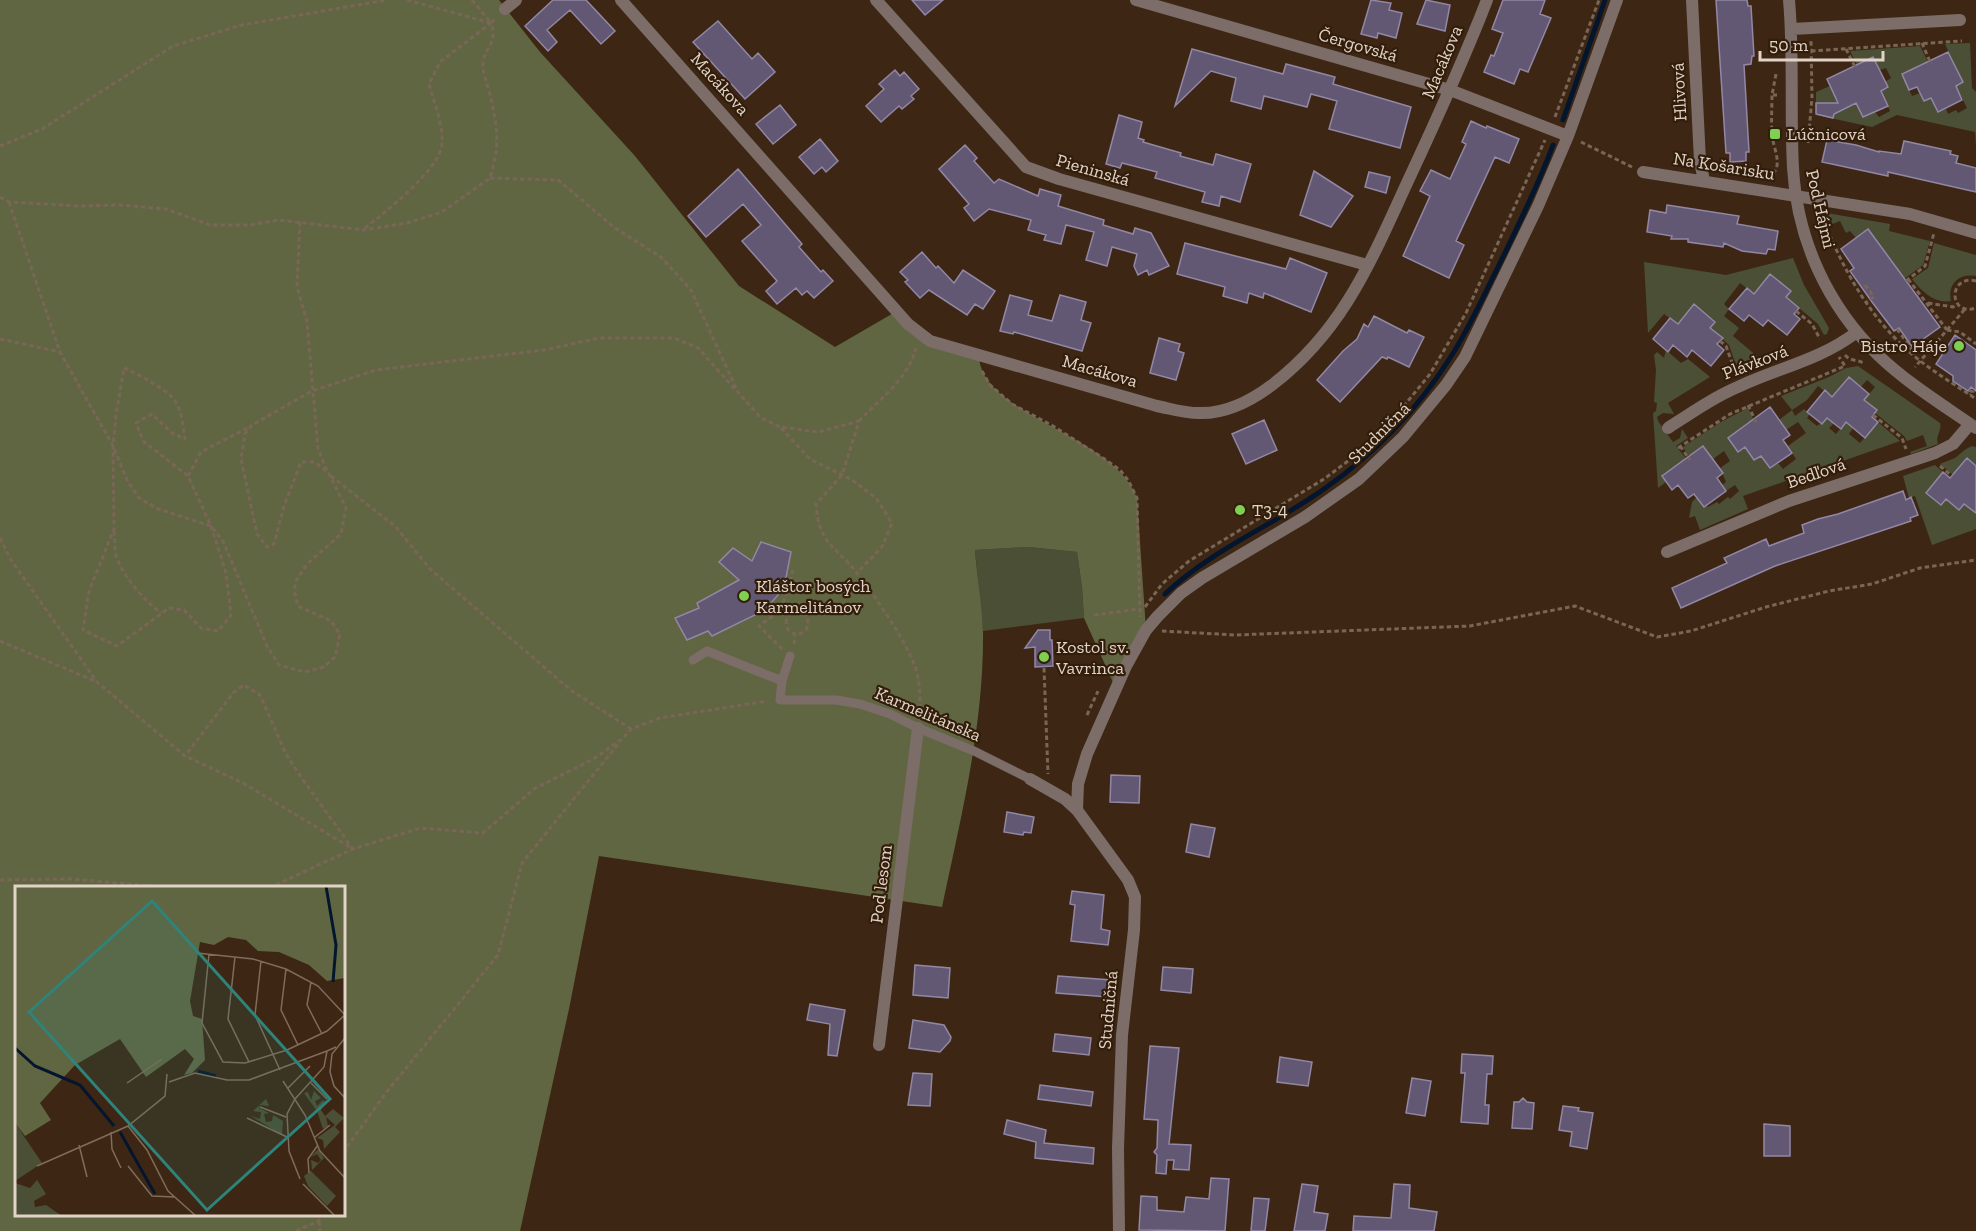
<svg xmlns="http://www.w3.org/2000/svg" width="1976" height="1231" viewBox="0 0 1976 1231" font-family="'Zilla Slab',serif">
<rect width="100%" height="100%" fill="#3d2714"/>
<!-- green -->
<path fill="#4b4f36" d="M1970,43l2,45 4,4v54l-1,-14 -78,-17 -25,12 -56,-12v-23l14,-6 4,9 8,-3 14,11 7,14 12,-5 4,5 11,-6 -9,-20 7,-3 -3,-6 6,-4 -5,-10 -6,2 -7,-13 -16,8 -7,-14 70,-5 8,16 -26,12 10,22 8,-3 4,8 7,-3 7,14 8,-3 2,5 8,-4 2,3 9,-5 -11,-22 7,-4 -18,-38z
M1827,213l63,11 -1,7 41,10 -7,24 -19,14 -36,-50 -12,9 -6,-7 -4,2 -6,-12 -13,5 4,10 -10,2c-4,-11 -6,-19 6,-25z
M1934,243l42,12v21c-17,-3 -29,8 -25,25 -16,3 -30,-10 -39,-22l16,-11z
M1793,258l11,27 25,43 -2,6 -3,1 -6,-11 -32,-27 5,-6 -20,-17 -17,20 -14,-11 -16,21 5,5 -5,7 15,12 -6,8 25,21 -22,8 -7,-20 -19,-17 5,-7 -21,-16 -16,19 -14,-10 -16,19 -4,-71 82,13z
M1666,350l15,13 7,-4 22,18 -42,26 6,11 -11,-1 -6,4 1,4 15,21 7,-4 2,-9 6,9 -12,8 12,15h-6l-20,14 4,7 -8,6 -5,-75 3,-2 1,-8 -3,-1 2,-32 -2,-15 3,-3 7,6z
M1858,366l82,57c2,8 -5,13 -2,21l-27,10 -1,-2 17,-6 -4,-11 -16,6 -3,-5 -29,-23 1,-3 -12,-10 11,-13 -8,-7 -6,7 -13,-10 -16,20 -14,-11 -11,14 -15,10 3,6 9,-7 6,5 -3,4 10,8 4,-3 2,1 4,-6 7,5 -5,5 7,6 10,-12 7,6 -4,6 11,9 18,-21 22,19 -157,55 5,13 -48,21 -5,-14 -6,2 3,-16 5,-5 7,10 3,-2 1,2 9,-5 2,2 9,-7 2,2 9,-8 -4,-6 -9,6 -4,-6 4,-3 -6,-14 10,-7 -6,-10 -11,8 -9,-13 -15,10 -6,-9 38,-25 27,-14 7,15 -7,-1 -20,16 17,9 9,13 7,-4 9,12 8,-5 5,6 13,-10 -8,-13 18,-13 -8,-11 -12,8 -7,-10 13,-10 -11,-14 48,-19 17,-9z
M1972,446l4,1v19l-9,-8 -14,17 -13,-11 15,-6 11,-9z
M1935,465l8,7 -17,21 14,12 6,-6 13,11 5,-6 12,9v16l-44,16 -17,-49 -6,2 -6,-22z
M1029,547l48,5 5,35 2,31 -101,13 -8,-81z"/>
<!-- forest -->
<path fill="#616642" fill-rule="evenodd" d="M0,0h499l41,52 95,104 104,130 96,61 62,-36 23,24 59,20c0,60 136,80 158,143l9,132 -30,59 -32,-71 -2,-31 -5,-35 -48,-5 -54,3c2,27 7,55 8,82 1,93 -22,185 -41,275l-343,-51 -30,153 -49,222h-520zM16,888h328v326h-328z"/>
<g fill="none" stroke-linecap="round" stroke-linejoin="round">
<!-- stream -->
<path stroke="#04162e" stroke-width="5" d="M1563,120l42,-120
M1165,594c48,-45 107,-68 159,-105 50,-35 94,-80 126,-131 19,-29 33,-61 49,-93 19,-39 39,-79 54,-120"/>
</g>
<!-- building -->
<path fill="#625873" stroke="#9287a5" stroke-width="1.5" d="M553,0h33l29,31 -14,13 -31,-34 -23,20 10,12 -9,9 -23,-25z
M912,0h31l-18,15z
M1371,0l20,3 -2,7 13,3 -6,25 -18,-5 -1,5 -16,-4z
M1426,0l24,5 -5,26 -28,-7z
M1503,0h42l-5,14 11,4 -23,54 -8,-3 -6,15 -30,-12 7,-17 3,1 9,-23 -11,-4z
M1716,0h31l1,6h3l3,50h-2l-1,8 -7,1 5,87h-3v9l-16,1v-9h-4z
M718,21l34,38 6,-6 17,19 -30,27 -52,-57z
M1192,49l91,25 3,-10 49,13 -2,7 78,23 -11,41 -71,-19 8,-28 -26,-7 -4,13 -43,-11 -3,13 -30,-8 5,-23 -25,-7 -36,35z
M1948,52l15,30 -7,4 6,14 -24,12 -7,-14 -7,3 -7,-14 -8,3 -7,-16z
M1873,57l15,30 -7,4 7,15 -25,11 -7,-14 -22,11 -1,4 -17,-4v-11h22l-11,-24z
M895,70l5,6 4,-4 15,17 -8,7 3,3 -12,10 -3,-3 -18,16 -15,-16 18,-17 -5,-5z
M780,105l16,20 -23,19 -17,-20z
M1119,115l23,7 -4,16 6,2 -1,2 38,11 -1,3 33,9 3,-11 35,10 -11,38 -19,-6 -2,10 -17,-4 3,-10 -50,-14 2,-6 -35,-9 -2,5 -14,-4z
M1471,121l15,7 1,-2 32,13 -10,24 -14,-6 -39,84 8,4 -15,33 -46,-22 27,-60 -10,-5 11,-21 19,9 16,-35 -4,-2z
M820,139l18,22 -12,11 -4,-5 -8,7 -15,-17z
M1827,140l29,5 23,7v-1l22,3 3,-13 47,10 -1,3 8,2 -2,7 20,5v24l-88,-20v4l-66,-14z
M965,145l12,13 -3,3 20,22 5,-4 39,17 2,-7 21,6 -3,11 46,14 -1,5 30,9 2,-6 16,5 18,33 -20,9 -2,-5 -9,5 -4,-9 3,-12 -25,-7 -5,19 -21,-6 8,-28 -28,-7 -5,19 -17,-4 2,-5 -18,-5 3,-10 -42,-11 -15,12 -10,-13 5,-4 -30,-35z
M738,169l64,75 -3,3 22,25 2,-2 10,11 -19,17 -7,-7 -5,4 -6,-7 -19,16 -11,-13 11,-10 -35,-40 19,-16 -18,-21 -37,33 -18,-21z
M1314,171l39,25 -22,31 -31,-12z
M1369,172l21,5 -4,16 -21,-6z
M1667,205l72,11 -2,8 41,7 -3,19 -7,-1 -2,5 -24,-3 -18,-8 -1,4 -35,-5v-3h-17l1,-3 -25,-4 3,-22 16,3z
M1868,229l72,98 -28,20 -13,-19 -5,3 -22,-29 -22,-31 4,-3 -13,-19z
M1185,243l101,26 4,-11 37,15 -16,39 -47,-19 -1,5 -14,-5 -2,10 -24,-7 2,-9 -48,-13z
M922,252l14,16 2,-2 16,17 9,-13 32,21 -12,18 -8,-5 -8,11 -38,-25 -9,8 -15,-16 3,-2 -8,-8z
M1770,274l21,17 -5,6 13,11 -5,6 6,5 -13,16 -19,-15 -5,6 -14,-11 -5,6 -15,-12 18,-21 7,6z
M1010,295l22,6 -4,14 24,6 8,-26 26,7 -5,18 10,3 -9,28 -68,-19 -1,2 -13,-3z
M1694,304l21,18 -5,6 13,10 -6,6 7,6 -13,16 -19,-16 -5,7 -14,-12 -5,7 -15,-13 17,-21 8,6z
M1374,316l33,17 2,-3 15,7 -15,30 -21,-10 -1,2 -5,-2 -42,45 -23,-22 26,-29 14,-12 7,-15 4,3z
M1955,335l21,15v41l-5,-4 -3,4 -15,-10v-5l-17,-12z
M1159,338l21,6 -2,7 6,2 -8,27 -26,-7z
M1849,377l20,17 -5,6 13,10 -5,7 6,5 -13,16 -19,-16 -5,7 -14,-11 -5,6 -15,-12 18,-22 7,7z
M1770,407l20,28 -7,5 9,13 -22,15 -9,-12 -7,4 -9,-13 -7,5 -10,-14z
M1264,420l13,30 -31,14 -14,-30z
M1703,446l20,27 -6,5 9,13 -22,16 -10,-13 -6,4 -10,-13 -6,5 -10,-14z
M1967,458l9,8v47l-12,-9 -5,6 -13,-11 -5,6 -15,-12 17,-21 7,6z
M1903,491l3,9 5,-3 7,18 -8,3 1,3 -136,45 -94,42 -9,-20 55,-25 -3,-5 42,-19 3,7 35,-13 -2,-8 16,-6 20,-5z
M761,542l30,10 -7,36 -19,22 -53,26 -4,-5 -21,9 -12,-22 24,-10 -2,-5 42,-23 -20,-18 14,-14 19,13z
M1038,630h12v10h2l1,26 -18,1v-20l-10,1z
M1111,775l29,1 -1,27 -29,-1z
M1007,812l27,5 -3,16 -7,-1 -1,3 -19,-3z
M1191,824l24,4 -6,29 -23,-5z
M1072,891l32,4 -3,34 9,2 -2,14 -37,-4 4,-36 -5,-1z
M915,965l35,3 -2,30 -35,-3z
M1163,967l30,2 -2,24 -30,-3z
M1058,976l53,4 -2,17 -53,-4z
M810,1004l35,6 -8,46 -9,-1 2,-31 -23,-4z
M913,1020l31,5 7,12 -1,4 -10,11 -31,-4z
M1055,1034l36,4 -2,17 -36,-4z
M1150,1046l29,2 -10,96 22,1 -2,25 -16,-1 1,-9h-7l-1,14 -10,-1 1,-18 -3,-3 3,-4 1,-28 -14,-1z
M1462,1054l31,2 -1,18h-5l-2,31h4l-1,19 -27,-2 4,-49h-4z
M1280,1057l32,5 -4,24 -31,-4z
M913,1073l19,1 -2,32 -22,-1z
M1412,1078l19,3 -6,35 -19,-3z
M1040,1085l53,7 -2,14 -53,-7z
M1523,1098l4,4 7,1 -2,26 -20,-1 2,-26h5z
M1563,1106l16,2 -1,3 15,2 -6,36 -17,-3 2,-14 -13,-2z
M1007,1120l39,10 -2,13 50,5 -1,16 -58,-6 1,-16 -32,-8z
M1764,1124l26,2v30h-26z
M1211,1178l18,1 -4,52 -86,-1 2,-34 16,1v13l27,2 2,-15 23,2z
M1302,1184l16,2 -4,26 14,2 -3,17h-31z
M1394,1184l16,1 -1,23 28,4 -3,19h-81l1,-15 37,2z
M1254,1198l15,1 -4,32h-14z"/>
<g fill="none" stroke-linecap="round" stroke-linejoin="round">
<!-- path -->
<path stroke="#796656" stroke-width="3" stroke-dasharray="4.5 3" stroke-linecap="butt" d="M407,0l84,23
M472,0l19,23 5,-5
M1922,43l9,21
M1846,49l10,20
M1811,51l151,-10
M1776,74l-4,21h5
M1555,117l44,-117
M1581,142l51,25
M1808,143l4,-45 -1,-57
M0,146l42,-17 131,-83 69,-21 145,-25
M490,178l68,2 57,48 46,29 30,33 45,98
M1767,178c19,-10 6,-28 5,-44 -1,-13 0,-26 0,-39
M0,197l9,5 71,4 39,-1 47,4 44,16h40l28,-5 86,10 43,-7 35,-11 48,-34c10,-34 8,-49 0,-83 -2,-9 -6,-19 -7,-28 -1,-18 16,-24 8,-44
M9,202l51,150 53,94 15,36 11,16 19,11 53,17 12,15 44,105 12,19 26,7 19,-5 11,-10 5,-23 -9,-13 -33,-15 -4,-16 3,-11 10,-15 34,-30 5,-26 -17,-34 -14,-12h-14l-17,44 -10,38 -7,3 -10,-13 -16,-75 4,-25 7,-9 60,-34 64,-21 168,-20 55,-12h75l24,10 63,70 19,9 39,5 40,-11 -17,54 -26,29c3,41 18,40 41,69 18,23 47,65 57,91 6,15 7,34 5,51
M300,222l-3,65 10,35 11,127 9,22
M365,228c19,-15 77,-60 77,-85 1,-20 -8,-40 -13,-59l11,-22 51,-39
M1821,242l10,-4c21,48 47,89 88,122 18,14 38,26 57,39
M1908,279l39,51 -32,37
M1906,281l19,-15 9,-33
M1976,281c-28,-7 -28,36 0,27
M1865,285l9,12 -9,6
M1928,303l25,4 4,-3
M1796,311l16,13 8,15
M1897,329l18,25
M1947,330l13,2 16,12
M1947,330l18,-21
M0,339l60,13
M1720,341l6,5 10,28
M1845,355c6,7 13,4 20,9
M124,368c12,5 41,21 49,30 9,11 10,28 12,41l-13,-6 -20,-19 -16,9 7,18 45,35 23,50 15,47 5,42 -13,16 -17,-3 -17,-18 -15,-2 -52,38 -34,-16 6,-39 25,-62 -1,-83 3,-31z
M982,371l8,14 22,19 41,22 50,32 17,12 8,10 9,18 3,119
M1969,390l4,2 -3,3
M1748,405l8,17
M1873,415l29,23 4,11
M859,421c20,-21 50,-43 57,-73
M781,428l29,31 42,21 24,18 16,25 -10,24 -25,26
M1680,446l10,14
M1678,448l52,-34 115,-48 -6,-9
M1940,466l12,10
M188,476l13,-24 50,-26
M331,476l65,51 34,42 142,122 59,38
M114,531c1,8 0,17 2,24 7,22 28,45 45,58
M0,538l11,22 86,122 88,74 58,27 110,66 -50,-69 -17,-26 -26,-59 -16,-10 -11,8 -48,63
M1145,607l17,-23 27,-23 135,-82 36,-27 34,-34 36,-44 36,-61 79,-173
M781,610l12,-38 -5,-2
M786 623a11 11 0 1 1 22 0a11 11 0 1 1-22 0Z
M1094,615l45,-6
M1162,631l73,4 235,-9 105,-20 82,31 34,-6 75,-24 63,-16 43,-7 48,-16 56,-8
M0,641l95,40
M794,644l1,-10
M782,649l-23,-23 22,-16 9,6
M1044,668l4,106
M1087,715l11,-24
M0,880l72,-1 102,9
M269,888l84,-39 67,-21 63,5 51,-44 61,-31 27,-19 9,-10 29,-11 107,-17
M344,1154l3,-7 38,-53 113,-139 24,-92 97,-120
M319,1221l1,10
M296,1231l23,-10 2,-7"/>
<!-- lane -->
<path stroke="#7c6d68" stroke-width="9" d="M693,660l14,-9 75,30 -2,19h56l24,4 30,10 28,14 56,23 56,28
M782,681l8,-25"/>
<!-- street -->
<path stroke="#7c6d68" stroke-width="12" d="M621,0l287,324 22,17 227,65c15,3 30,8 45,7 25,0 50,-13 70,-28 71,-54 99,-124 135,-202 28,-60 56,-121 80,-183
M876,0l150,167 33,12 308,86
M1136,0l314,90 118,46
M1692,0l8,161 4,20
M1789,0c5,56 1,112 4,168 4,71 34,137 85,187 29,28 65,50 98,73
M505,9l11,-9
M1792,29l168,-9
M1643,172l267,42 66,19
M1668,428c23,-15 46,-31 72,-42 41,-19 80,-26 117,-54
M1667,552l122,-51 146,-48 18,-9 17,-20
M1030,779l35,20 12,11 51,70 7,17 -1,33 -12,105 -4,113 1,83
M1077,810l1,-26 9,-30 39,-88 20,-36 12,-14 23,-23 21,-15 103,-61 54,-38 44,-42 43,-52 19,-28 73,-151 30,-70 49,-136
M879,1045l39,-317"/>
</g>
<!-- markers -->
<g fill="#7fd052" stroke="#321d0a" stroke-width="2">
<rect x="1769" y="128" width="12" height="12" rx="3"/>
<circle cx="1959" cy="346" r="6"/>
<circle cx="1240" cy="510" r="6"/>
<circle cx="744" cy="596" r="6"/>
<circle cx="1044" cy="657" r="6"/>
</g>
<g text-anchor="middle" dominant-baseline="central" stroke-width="4.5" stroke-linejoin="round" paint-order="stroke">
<!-- street labels -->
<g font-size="18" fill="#e1d3c7" stroke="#321d0a">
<text transform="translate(1358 45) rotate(16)">Čergovská</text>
<text transform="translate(1442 62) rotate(-67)">Macákova</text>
<text transform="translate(720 84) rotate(48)">Macákova</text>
<text transform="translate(1679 92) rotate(-93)">Hlivová</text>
<text transform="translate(1724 166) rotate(9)">Na Košarisku</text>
<text transform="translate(1093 170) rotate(16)">Pieninská</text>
<text transform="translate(1821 209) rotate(77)">Pod Hájmi</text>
<text transform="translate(1755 362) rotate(-21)">Plávková</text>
<text transform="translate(1100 371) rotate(16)">Macákova</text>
<text transform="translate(1379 433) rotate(-45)">Studničná</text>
<text transform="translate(1816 473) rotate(-19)">Bedľová</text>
<text transform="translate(928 714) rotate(23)">Karmelitánska</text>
<text transform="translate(881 884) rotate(-83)">Pod lesom</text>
<text transform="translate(1108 1010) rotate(-85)">Studničná</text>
</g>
<!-- poi labels -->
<g font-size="18" fill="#e1d3c7" stroke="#321d0a" text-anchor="start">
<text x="1787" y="134">Lúčnicová</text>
<text x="1947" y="346" text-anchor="end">Bistro Háje</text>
<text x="1252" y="510">T3-4</text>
<text x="756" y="586">Kláštor bosých<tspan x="756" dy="21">Karmelitánov</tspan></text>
<text x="1056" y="647">Kostol sv.<tspan x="1056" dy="21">Vavrinca</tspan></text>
</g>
</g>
<!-- overview -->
<g transform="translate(15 886)">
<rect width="330" height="330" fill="#3d2714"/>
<path d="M299,205l7,7 -6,3 2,5 6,-6 2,2 -4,8 4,6 8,-7 11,9 -9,9 5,5 -16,17 -1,-9 -6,-2 18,-13 -9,-8 2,9 -5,3 -6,-18 -13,-18 4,-1 3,8zM251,213l3,7 -9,-1 -1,3 10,5 -5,1 2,8 6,-1 1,-6 10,6 -1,14 -31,-19 9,3 1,-7 -8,-1zM0,237l27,40 -27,18zM303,263l6,9 -13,13 25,25 -9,10 -19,-20 -4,-10 8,-6 -1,-10 7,3 3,-3 -4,-6 -6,3zM22,294l9,14 -12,7 1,6 11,-2 16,11h-47v-33l15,5z" fill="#4b4f36"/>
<path d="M0,0h330v92l-18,3 -18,-16 -30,-13 -21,-1 -12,-11 -18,-3 -14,8 -14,-3 -10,59 3,15 9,3 3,41 -13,13 -8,2 10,-16 -9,-10 -39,28 -26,-38 -45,26 -35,38 11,17 -26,16 -10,-13z" fill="#616642"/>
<path fill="none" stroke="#04162e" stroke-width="3" d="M311,0l10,59 -3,37M0,162l20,18 45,19 34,41M183,185l18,5M105,246l35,62"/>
<path fill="none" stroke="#7f6c5c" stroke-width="1.5" d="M182,67l56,6 33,10 32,17 27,29M194,68l-7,69 21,39 22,1 42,-13 40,-19 18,-16M220,71l-7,62 21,43M246,75l-6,54 25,55M271,83l-5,41 17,35M296,96l-4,23 15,29M330,152l-13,16 -2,18 4,14 11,12M268,195l22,34 15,36 25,27M154,196l26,-9 32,7h22l78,-29M112,197l35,-24M296,197l16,16M273,202l22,-22M245,221l26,10M232,232l40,19M113,240l19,24 21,41 28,25M96,246l1,17 9,19M300,251l15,-12M64,259l8,32M22,280l91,-40 37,-30 2,-22M113,280l24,30 22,1M294,287l-1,-14 10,-14M285,293l-11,-28 -2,-37 8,-15 29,-32 3,-16 9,-4M288,298l32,32"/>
<path fill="#2e847b" fill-opacity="0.15" stroke="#2e847b" stroke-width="3" d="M137,15l178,198 -123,111 -178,-198z"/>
<rect width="330" height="330" fill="none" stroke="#e1d3c7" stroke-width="3"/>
</g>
<!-- scale -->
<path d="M1760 51v9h123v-9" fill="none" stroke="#e1d3c7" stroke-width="3"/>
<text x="1769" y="51" font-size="18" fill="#e1d3c7" stroke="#321d0a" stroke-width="4.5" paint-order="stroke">50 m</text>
</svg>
